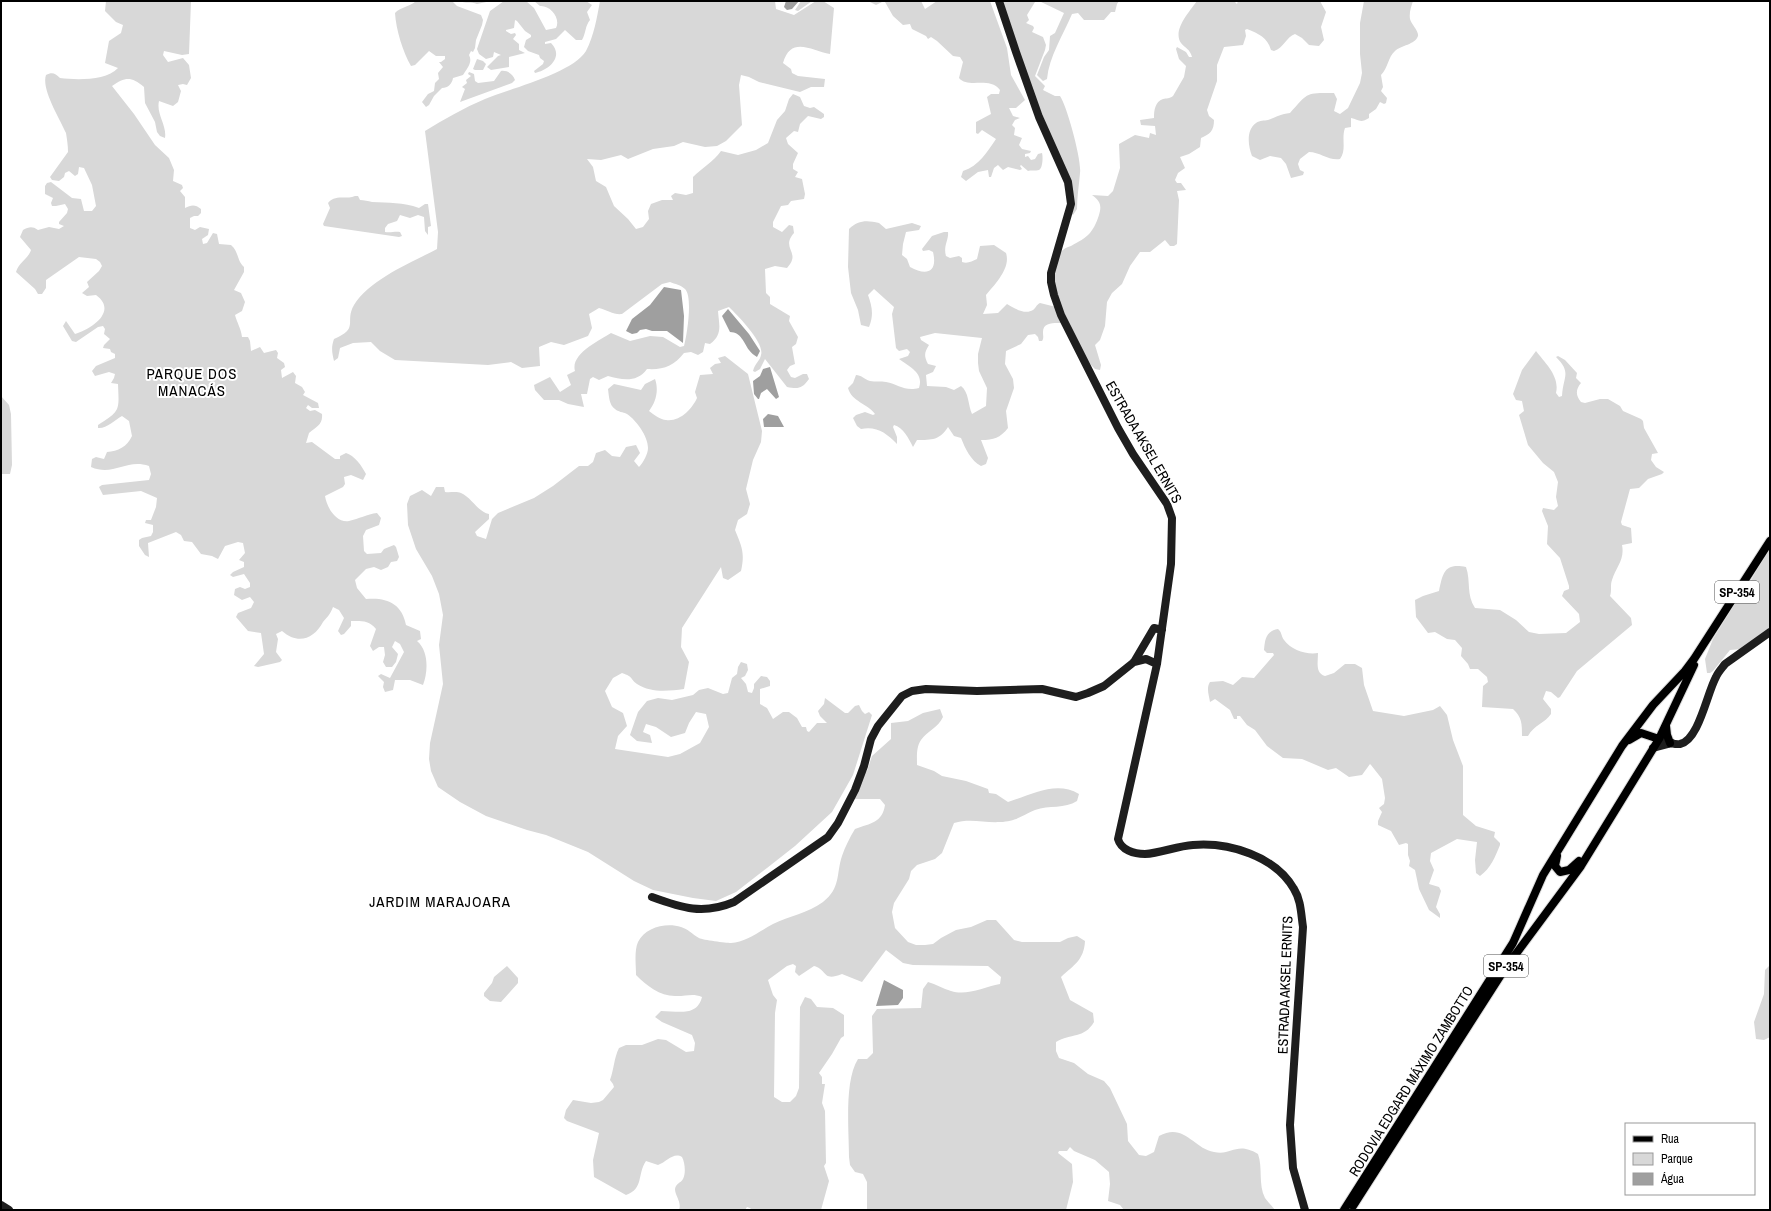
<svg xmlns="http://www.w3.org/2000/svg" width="1771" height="1211" viewBox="0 0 1771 1211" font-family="'Archivo Narrow',sans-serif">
<rect width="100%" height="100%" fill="#fff"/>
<!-- green -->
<path fill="#d8d8d8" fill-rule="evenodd" d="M106,1h85l-2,53 -7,1 -18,-4 -1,4 5,7 15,-4 6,7 2,13 -4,7 -4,-1 -5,1 3,6 -3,11 -5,4 -14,-5c-3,13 8,24 6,37l-5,-2 -3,-4 -2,-10 -10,-19 -1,-16c-13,-11 -19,-10 -32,-1l22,28 21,31 14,13 5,12 -1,11 9,4 1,3 -3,3 5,6v11c6,-3 10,-4 16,1v4l-3,3h-4l-4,2v10l5,2 5,-3 9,2 -1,6 -6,4 1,5 4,-1 6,-10 4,1 2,10 12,1c8,7 6,16 13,22v5l-10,18 7,3 4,9 -3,9 -7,4c2,8 6,13 7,22h6l2,4 1,10 9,-4 4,6 12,-3 2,3 -1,5 7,5 1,4 -4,3 1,8 11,-6 3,4 -1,7 7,4 3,5 -2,3 15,8 1,5h-7l-4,-3 -2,3 4,3 5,-1 7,4c1,11 -6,13 -13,19l-3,10 6,-1 23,17h5v-3l6,-3c8,2 16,13 20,21l-3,6 -12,-5 -7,2 1,7 -2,3 -18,9c2,12 11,27 24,25 10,-2 18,-7 28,-8l4,5 -2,7 -13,5 -3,6 1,15 3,3 14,-1 3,-4 10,-4 2,2 3,10 -2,4 -6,1 -3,5 -7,3 -7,-3 -8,2 -11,11 2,8 9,11c20,-2 36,4 40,26l14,6 1,8 -4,2c12,10 11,31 6,44l-13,-5h-15l-2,10 -8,2 -2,-5 1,-5 -6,-6 3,-2 9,4 14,-26 -4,-8 -5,-3 -3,6 6,7 -2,8 -4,5h-6l-3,-5 2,-7 -1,-8h-5l-6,4 -3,-5 6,-17c-7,-9 -15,-8 -25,-8v5l-7,8 -3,1 -3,-4 6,-13 -5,-8 -6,-3c-3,8 -6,10 -10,15 -9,17 -25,23 -41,9l-6,3 2,5 -2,13 6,8 -2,2 -22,5 -4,-1 10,-12 -3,-21 -13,-2 -12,-14 2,-4 13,-5 3,-6 -4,-5 -8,3 -8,-5 1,-6 5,-2 5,2 5,-2v-4l-6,-9 -11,3 -3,-2 3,-3 11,-5v-5l-5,-2 6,-7 -2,-10 -5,-1 -13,4 -7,13 -6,-3 -11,-2 -9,-12 -8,-1 -3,-6 -5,-3 -28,11 1,14 -4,-2 -6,-9v-6l3,-2 9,-2 2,-4v-7l-8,-2 1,-3h5l5,-13 1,-9 -16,-7 -38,4 -4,-8 3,-2 47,-5 2,-6 -2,-8c-23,-8 -35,11 -58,1l1,-8 4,-2 8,2 3,-7c11,-1 20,-5 25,-16l-3,-15 -7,-5c-7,4 -16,13 -24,12v-3c23,-14 21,-15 20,-41l-7,-1 3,-5 1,-4 -6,-2 -14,4 -3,-5 4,-5 19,-8v-4l-4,-2 -1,-3 -7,-1 1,-3 6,-6 -6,-5 1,-5 -2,-3 -5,1 -22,15 -4,-1 -9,-15 3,-5 9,13c17,-5 43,-23 21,-39l-9,1 -5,-3 7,-6 -2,-5 12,-11 3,-5 -2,-4 -4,-3 -17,-2 -33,23v8l-4,6h-4l-3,-5 -19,-17c3,-10 12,-13 15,-22l-11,-13 3,-7c6,-3 9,-4 15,0l11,-3 10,2 5,-3 -5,-2v-2l8,-9 1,-4 -3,-5 -9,2h-4l-1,-3 2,-5 -8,-4v-8l2,-3 4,-1 21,16 9,1 3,12h8l4,-5 -4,-21 -8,-17 -5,-1 -1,7 -3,2 -6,-5 -4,2 -1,4 -5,4 -7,-1 -2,-3 18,-25c0,-6 -1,-13 -2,-19 -6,-14 -25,-44 -20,-58 6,-3 9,-2 14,3 16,2 46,3 58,-10l-13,-5 4,-22 12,-8 2,-8 -7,-3 -11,-11z
M416,1h36l5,5 24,9 2,5 -1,5 -6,15 -1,8 -2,4 -2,-1 -2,4c4,7 -2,14 -6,20l-10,3c-1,6 -5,10 -11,10l-8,8 -5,9 -3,2 -4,-5 6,-8 6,-3 1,-8 4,-4 -1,-6 5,-6 -4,-5h2l4,-3v-3h-9l-7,-5 -14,14 -4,1c-8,-14 -15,-36 -16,-53 5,-6 15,-6 21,-12z
M459,1h32l-14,3c-6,-3 -11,0 -18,-3z
M504,1h22l8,7 12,22 10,-2c5,-10 -6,-23 -16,-22l-6,-5h52l6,4 -5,7 3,8c-5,6 -4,13 -8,20h-6l-11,-10 -9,9 -11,3v2l6,-1c13,13 -1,27 -16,30l-1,-2 9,-7 1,-3 -4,-3 -1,-3 -11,-4 -4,-4 2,-7 5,-3v-2l-6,-4 -8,-10 -2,-1 -1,8 -8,2v1l5,3 4,-1 1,2 -3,4 6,5v6l6,3 -16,4v10l-18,3 -4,-3 11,-11 3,-1 -7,-3 -1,5 -7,2 -7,-5 -2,-5 13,-38z
M600,1h175l1,8 18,6 22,-14h7l11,7 -4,46c-18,-3 -39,-19 -47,9l8,6 1,4 6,3 27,3 -1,8h-13l-11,5 -41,-10 -10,-5 -8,-2 -2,10 3,40 -16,16 -9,5 -12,1 -22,-5 -9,4 -21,3 -25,10 -7,-4 -20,5 -14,-1 6,8 3,14 10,6 8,19 14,13 8,10 7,-2 6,-8 -1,-8 3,-7 11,-4h11l-2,-4 4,-3 11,2 7,-2v-16c9,-9 20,-15 28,-26l17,4 18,-5 12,-7 9,-23 8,-9 4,-12 4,-5 7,3 4,9 6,2 4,-1 10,7v3l-3,2 -13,-3 -8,8 -2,8 -4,-1 -8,7 2,6 10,9 -5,11v5l5,3 -3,5 7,2 3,15 -1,5 -13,2 -3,4 -7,1 -8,16v5l9,5 7,-7 4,1 1,7c-14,16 8,19 -7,35l-12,-2 -10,3 1,24 4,4v7l20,12 -1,5 9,16 -2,7 -4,3 3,17 -5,2 -3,4 4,7 4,1 8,-4h4l2,5c-7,10 -11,10 -22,8l-22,-28 -5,10 -5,3 -2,-1c2,-8 7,-10 8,-16 4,-12 -23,-39 -32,-48l-11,4c1,14 5,23 -8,33l-5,-1 -2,9 -5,3 -7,-3 -7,1c-10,13 -21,17 -37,16 -10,14 -25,11 -39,7l-9,4 -6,-3 -3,2 -3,15h-6l3,13 -16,-3 -9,-4h-15l-9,-10 -1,-5 16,-8 10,15 11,-7 -4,-10 8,-4c-5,-17 25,-31 36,-38l19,8 20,-5 13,1 17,10 4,-1c3,-11 9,-49 1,-57 -4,-4 -10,-5 -15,-7l-8,2 -40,30c-8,1 -15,-4 -23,-6l-10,6 3,14 -4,8 -24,9 -13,-3 -12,5 1,19 -18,2 -11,-6 -23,3 -93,-5 -15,-9 -9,-9 -18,1 -13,5 -2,10 -4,3c-2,-8 -3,-14 0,-22 26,-11 10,-17 20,-34 15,-25 58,-43 83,-56l1,-17 -13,-101c19,-12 39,-23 60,-32 24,-10 88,-26 101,-48 8,-15 11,-34 14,-50z
M801,1h11l-14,10 -3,-1z
M868,1h53l4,8 12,-8h53l17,47 4,27 14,25 -9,8h-7l4,8 7,2 -5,2 -3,5 3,3 -1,7 8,3 -3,7 3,4 9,2 -1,2 -5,1v3l3,-1 3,4 4,-1 3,-5 4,-1c1,3 1,15 -3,17 -3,1 -9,0 -11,1l-7,-6 -1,1 2,3 -2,1 -12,-3 -5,3 -5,-5 -4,3 -3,9h-2l-1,-7 -10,2 -12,9 -5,-4 2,-6c16,-5 24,-19 33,-32l-14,-9 -4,4 -2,-1v-11l15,-8 -4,-17 4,-3h8l1,-4c-11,-14 -32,-1 -41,-12l4,-16 -3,-5 -7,-1 -16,-15 -6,-4 -3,2 -2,-3 -14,-7 -2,-5 -7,1 -10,-9 -8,-14h-3l-6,3z
M1002,1h117l-2,3 -2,8h-4l-7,8h-20l-6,-7 -6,1c-9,21 -23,43 -25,65l-4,2 -6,-6 7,-18 5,-7 1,-14 5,-3 9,-20 -25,-12 -4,1 -8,13 2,5 -3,3 7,3 1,2 -2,4 11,5 3,8 -1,5 -10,26 10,10 -2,4 12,6h5c7,10 22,65 20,77 -1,12 -3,24 -3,36l-4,6 -2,-2 -14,-62 -26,-64z
M1197,1h37l3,3 1,-3h82l6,11 -5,15 3,13 -5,6 -10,-1 -7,-7 -7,-4c-9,3 -11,14 -21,17l-3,-1c-4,-13 -12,-16 -24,-21l-2,1 1,6 -3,9 -19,2 -7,18v16l-10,29 2,6 5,4c0,11 -4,14 -13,18l-1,9 -11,7 -9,3 5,11 -7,5 -3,7 2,3h4l5,7 -9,1 2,9 -2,44 -3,2h-4l-5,-6 -15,12h-10l-10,14 -8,18 -10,9 -5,9 -2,24 -5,14 -5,5 6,20 -1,5 -5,-1 -4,-4 -30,-42c-7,0 -18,-1 -18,9 0,4 1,6 -1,9h-3l-1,-4 -3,-3 -7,1 -7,9 -15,7 -1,13 8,15 1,9 -8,23 2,17c-8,10 -14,12 -27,12l7,18 -2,6 -5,2c-10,-5 -16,-18 -20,-28l-7,-2 -6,-9c-8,13 -16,13 -31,13l-4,7c-4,-8 -10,-20 -19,-22l-1,2 4,10v7c-11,-11 -20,-18 -36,-15l-4,-3 -4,-8 3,-3 9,-3 8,3 2,-1c-8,-11 -23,-12 -27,-26l5,-5 3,-8c5,0 8,4 14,6 5,1 11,0 16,1 12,2 19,10 33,6 5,-15 -9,-21 -20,-29l9,-3 2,-4 -3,-3 -8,2 -3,-3 -4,-34 2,-7 -20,-18 -6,6c4,11 6,20 1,32l-8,-2 -3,-15 -7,-17 -3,-26 1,-38c9,-9 18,-9 30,-6l7,6 26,-6 9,3 -2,4 -13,2 -3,12 -1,11 5,4 3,8c16,9 28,6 23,-15l-4,-2 -6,1 -1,-2 10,-13 12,-4h4c1,8 -5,14 -2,24l4,2 9,-2 3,2v4c6,2 10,-1 15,-3l3,-13 14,-1 12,8c5,15 -11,31 -20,42l1,10 -4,9 15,-1 9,-9c7,4 18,11 26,6 3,-2 3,-5 7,-7l16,4c-1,-18 -6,-39 5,-55 2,-3 6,-5 10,-6 17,-9 22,-13 28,-31 3,-10 1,-14 -7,-20l16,1 5,-5 7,-23 -1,-24 16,-9 14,3 1,-5 6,2 -1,-9 -14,-1 -1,-5 14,-2c0,-8 1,-16 9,-19 4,-1 6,0 10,-3l11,-19 2,-11 -7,-7 -3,-10 1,-2 9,5 3,5h3c-2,-8 -7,-9 -11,-14 -9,-13 9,-32 16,-42zM935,333l47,5 -4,16v9l1,8 8,17 -1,18 -14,8c-4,-9 -3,-22 -11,-28l-7,4 -8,-3 -19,-1 -1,-11 7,-3 3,-6 -8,-2c-4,-8 -4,-11 1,-19l-8,-5 -1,-3z
M1364,1h49c-2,6 -4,12 -3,18 1,5 9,12 8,17 -3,9 -17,9 -23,15 -7,6 -7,17 -14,24l2,12 -2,4 6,7 -1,5 -2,1 -4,-2 -4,7 -7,5v4c-9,6 -11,1 -18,0v9l-6,1c-4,11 2,21 -5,31 -11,2 -20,-7 -31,-7l-9,7 -2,5 2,6 4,2 -1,3 -12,3 -5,-14 -5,-6 -11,-2 -10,4 -8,-4c-4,-10 -6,-26 4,-33 4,-3 8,-2 12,-3 9,-3 12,-6 22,-7 19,-21 15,-20 44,-20l3,6 -3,12 6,3 8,-6 12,-25 2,-10 -2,-19v-31z
M477,59l6,2 3,3 -3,6h-8l-2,-1z
M501,71c6,-1 12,3 14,9l-3,3 -52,19 5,-13 -3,-2 5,-4 -1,-3 5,-4 -3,-2 1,-2 5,2 1,7 3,2 16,-2z
M355,196h3l2,4c4,0 8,1 12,2 17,1 31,0 47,6l6,-4h3l3,22 -3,1v8l-3,-4 -1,-14 -6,-2 -8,3 -10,-3 -3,6 -9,3 -3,4v4c6,1 10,-1 15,0l2,4 -3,1 -75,-11 -1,-2 7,-16 -2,-5c8,-9 17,-3 27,-7z
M1536,351c9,12 24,25 20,42l3,4 3,-1c1,-20 10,-23 -6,-39l2,-1 7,4 12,13 -1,5 5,5c-5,6 -6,12 0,19l4,1 15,-4h8l12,7 3,5 18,8 2,2 1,7 14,25 -6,1 -1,6 5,7 8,5 -2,2 -14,5 -9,9 -9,1 -9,33 1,3 9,3 1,15 -10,2c3,15 -6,22 -10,35 -2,5 0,10 -2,16l21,22 1,7 -55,46 -17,26 -2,1 -7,-6 -5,-1 -3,8 8,10v5c-6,9 -17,11 -23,22h-6c0,-12 0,-19 -9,-27l-31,-2 1,-21 5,-4 -1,-5 -9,-8h-8l-2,-5 -7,-8 1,-8 -7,-8 -8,-1 -12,-7 -7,1 -12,-16 -1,-17 8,-4 16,-5c4,-18 5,-28 27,-24 5,14 0,28 9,41l25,2 16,10 13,12 10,2 27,-1 14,-11 -1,-8 -17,-18 2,-5 5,-2v-3l-9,-28 -13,-14 1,-18 -6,-15 1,-3 11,2 4,-4 -2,-9 2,-15 -4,-10 -11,-9 -15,-18 -9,-30 5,-4 -2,-10 -6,-1 -3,-6 9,-24z
M725,356l23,18 14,57 -1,11 -8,18 -7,29 4,15 -3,10 -9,6 -3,10c7,17 10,23 6,41l-13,9 -5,-2 -2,-11 -39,61 -1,19 8,15 -5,27c-16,2 -33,4 -47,-5 -7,-5 -3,-7 -15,-11l-9,5 -8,13 7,16 11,6 4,13 -9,10 -3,13 53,8 12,-3 20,-11 9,-16 -3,-13 -10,-2 -7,11 -4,10 -14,4 -15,-10 -10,-3 -3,8 7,3 2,8 -15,-2 -7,-6 8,-23 9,-11 11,-3 14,2 21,-5 6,-5 9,-2 15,6 5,-1 4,-15 5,-4 1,-7 3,-5 6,2 1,6 -3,6 -4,2 5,6 2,8 4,1 2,-5v-4l7,-8 6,1 3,4v5l-10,3v15l7,4 6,11 10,-7h6l8,6 5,9h4l1,4 2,1 8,-9h10l-7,-7 -2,-5 6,-7 1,-6 20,15h3l7,-7 4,-1 3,6 3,3 4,-2 3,3 -19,60 -21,37 -37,34 -28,22 -31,24 -20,9 -23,-3 -40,-8 -19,-9 -46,-29 -42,-17 -19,-5 -41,-14 -26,-14 -22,-15 -7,-16 -2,-12 1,-16 13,-59 -4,-39 4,-30 -4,-21 -7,-18 -16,-27 -8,-24 -1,-21 3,-8 12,-6 9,6 5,-9h8l1,5c5,1 11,-1 16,1 11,5 17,19 28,21v5l-14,13 2,4 9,3 6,-20 6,-6 36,-15 19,-12 26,-20h9l5,-4 3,-9 9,-3 7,6 8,1 6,-10 10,-2 4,8 -6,8 5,6c4,-4 9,-13 9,-19 0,-12 -12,-28 -21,-34 -4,-2 -9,-2 -12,-5 -6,-4 -6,-13 -7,-20l6,-5 27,6 4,-6 10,-5c4,11 1,23 -6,32 4,3 12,9 17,9 14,2 26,-11 31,-22l-2,-6 5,-17 13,-1 -3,-6 5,-4 6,-1 -3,-5z
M1,396l8,9 2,9 1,51 -2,9h-9z
M1770,545v86l-29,18 -11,1 -17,21 -3,2h-3l-2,-14 8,-20 21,-34 13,-17z
M1278,629c4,3 3,7 6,11 7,10 23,15 34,13 0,9 -3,20 7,23l9,-3 11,-9h10l7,4 2,17 9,26 31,5 29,-6 7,-4 7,9 6,25 10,26v49l13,11 19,6 -1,5 6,6v2c-5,12 -9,23 -20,31l-4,-3 -1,-13 2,-18 -20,-3 -26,14 -1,8 4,9 -5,14 10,3 2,4 -5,16 4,7v4l-11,-8 -10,-21 -4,-19 -6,-4 1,-5 -2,-6v-11l-2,-1 -7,2 -8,-14 -13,-6v-4l4,-9 -3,-4 5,-4 1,-6 -3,-19 -11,-14 -1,-1 -8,11 -13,2 -13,-9 -8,2 -26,-11 -19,-1 -16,-12 -12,-16 -8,-5 -7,-9h-3v3h-3l-4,-9 -15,-11 -5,3c-1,-7 -4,-14 0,-20l13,-1 10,4 9,-8 12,1 20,-23 -1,-2h-6l-3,-3c1,-11 2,-19 14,-21z
M940,709l3,8c-5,11 -16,14 -22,23 -5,7 -4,17 -4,25l17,6 8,5 24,5 22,8 1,4 7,1 12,8c23,-7 48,-22 71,-8l-2,7c-12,8 -28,4 -42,9 -14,6 -18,11 -35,12 -16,1 -30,-4 -46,1l-12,30 -7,6 -18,6 -6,6 -2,8 -15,24 -2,9 3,16 13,14 8,3h9l8,-1 8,-6 15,-8 15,-3 16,-7h9l18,20 8,2h38l8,-4 9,-2 8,5c-1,19 -11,24 -24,36l9,23 23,13 1,9c-10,17 -23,11 -38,20v9l3,7 15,5 14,11 16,7 6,7 17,36 1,17 11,14 7,1 8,-4 5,-16c25,-14 34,12 55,16 18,4 22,-11 44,2 5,14 0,30 7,44 3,4 7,8 10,12h-151l-4,-5 -12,-4 2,-17 -1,-12 -14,-12 -21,-9 -4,-4 -3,4h-8l-1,2 14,11 1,18 -7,28h-199v-28l-4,-8 -8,-2 -5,-7 -1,-8c0,-26 -5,-76 9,-98h9l6,-6 -1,-37 5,-7 44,-1 2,-19 5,-7c8,2 15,7 23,9 16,5 33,-4 49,-7l1,-7 -13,-11 -75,-1 -10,-2 -17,-13 -24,32 -20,-8c-20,8 -14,-4 -28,-8l-15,10 -4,-4 1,-6 -3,-2 -6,2 -19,14 5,15 4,5 -2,13 -1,84 8,5h8l6,-6 3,-8 1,-81 5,-10 6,2 6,8 16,1 11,7v21l-3,2 -9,16 -13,19 3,4v7h3l-3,19 3,8 1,52 -2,3 5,15 -8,29h-69l-2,-2 -3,-1 -2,3h-66c3,-8 -4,-14 -4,-21 1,-6 6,-6 8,-10 3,-6 2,-16 -1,-22 -9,-5 -15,5 -24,8l-12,-4c-9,13 -2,28 -20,34l-32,-18 -1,-17 6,-27 -32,-12 -3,-3 2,-8 7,-10 18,3 8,-1 4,-2 11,-13 -1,-3 -3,-4c4,-11 4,-22 9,-32l7,-3h16l16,-6 8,1 20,12 8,-1 1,-8 -3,-8 -30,-13 -7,-5 6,-6c17,0 36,6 41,-14 -9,-4 -15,-1 -25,-1 -16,1 -30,-10 -41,-21 0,-10 -2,-24 2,-33 7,-15 29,-20 43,-15 7,2 11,7 18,11 4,2 27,5 32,5 15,-1 29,-12 42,-19 16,-8 35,-11 50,-22 18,-14 13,-28 19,-46 3,-9 8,-19 13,-27 16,-6 27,-6 30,-24l-5,-6h-28l13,-27 2,-1 5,-15 19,-17v-16l17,-2 15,-8z
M1770,965v72l-6,3 -8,-1 -2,-17 10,-28 1,-24z
M507,966l11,12v5l-17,19 -11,-1 -6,-5v-3l8,-10 2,-6z"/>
<!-- water -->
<path fill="#9f9f9f" d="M786,1h13l-7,8 -5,1 -3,-3z
M664,287l17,3 3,26 -1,27 -16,-12h-15l-6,-2 -6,1 -3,3 -5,1 -6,-3 6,-12 18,-14z
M728,309l21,25 11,17 -3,6c-3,-2 -6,-4 -8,-7 -5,-7 -8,-18 -19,-18l-8,-16z
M770,367l9,30 -3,2 -9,-10 -6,4 -2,6h-1l-4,-5 -1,-13 7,-5 3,-7z
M768,414l10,2 6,11h-20l-1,-8z
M884,980l19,10v8l-5,7 -22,1z"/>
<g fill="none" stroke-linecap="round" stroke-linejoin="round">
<defs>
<path id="primary" d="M1666,726l1,9 3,8
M1629,740l12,-7 18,6
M1557,856l-2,10 5,6 9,-2 10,-9
M1353,1206l151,-236 77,-104 78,-127 35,-74
M1344,1210l169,-267 30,-68 79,-129 31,-41 32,-34 9,-12 76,-118"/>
</defs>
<!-- primary casing -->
<use href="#primary" stroke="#dbdbdb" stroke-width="10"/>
<!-- secondary -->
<path stroke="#1e1e1e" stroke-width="8" d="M999,1l17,51 23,65 29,65 3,22 -20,69v9l3,13 7,20 57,113 15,26 34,50 5,14 -1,46 -14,100 -39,175c3,11 16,15 27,15 16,-1 32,-8 48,-9 36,-3 82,11 101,44 7,11 7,25 9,38l-13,198 3,43 12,42
M1134,662l12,-3 11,5
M1659,739c6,2 14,6 21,5 19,-4 27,-51 36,-67 2,-5 6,-9 9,-13l45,-32
M1653,748l19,-5
M652,897c30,11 51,18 82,5l94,-65 10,-14 17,-33 9,-24 7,-27 7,-13 24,-30 10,-5 14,-2 51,2 65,-2 34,8 12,-4 16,-7 30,-24 20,-34 8,2
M1,1205l8,5"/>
<!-- primary -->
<use href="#primary" stroke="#000" stroke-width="8"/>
</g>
<g text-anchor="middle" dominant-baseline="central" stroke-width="4" stroke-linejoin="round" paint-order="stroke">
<!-- shield labels -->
<g fill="#fff" stroke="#4c4c4c" stroke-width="1">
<rect x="1715" y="581" width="44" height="22" rx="3"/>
<rect x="1484" y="955" width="44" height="22" rx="3"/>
</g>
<g font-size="13" font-weight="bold" fill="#000">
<text x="1737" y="592">SP-354</text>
<text x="1506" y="966">SP-354</text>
</g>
<!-- street labels -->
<g font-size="14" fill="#000" stroke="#fff">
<text transform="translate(1144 442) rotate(60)">ESTRADA AKSEL ERNITS</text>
<text transform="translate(1285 985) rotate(-88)">ESTRADA AKSEL ERNITS</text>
<text transform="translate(1411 1081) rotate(-58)">RODOVIA EDGARD MÁXIMO ZAMBOTTO</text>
</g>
<!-- neighbourhood labels -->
<g font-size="15" letter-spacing="1" fill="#000" stroke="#fff">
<text x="192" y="373">PARQUE DOS<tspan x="192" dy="17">MANACÁS</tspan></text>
<text x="440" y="901">JARDIM MARAJOARA</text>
</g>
</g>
<!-- border -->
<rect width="1771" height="1211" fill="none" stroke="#000000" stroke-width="4"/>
<!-- legend -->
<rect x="1625" y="1123" width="130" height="72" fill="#ffffff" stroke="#999999"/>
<rect x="1633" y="1136" width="20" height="6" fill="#000000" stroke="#999999"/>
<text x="1661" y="1143" font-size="12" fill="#000000">Rua</text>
<rect x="1633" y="1153" width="20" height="12" fill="#d8d8d8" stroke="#999999"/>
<text x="1661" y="1163" font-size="12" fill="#000000">Parque</text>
<rect x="1633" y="1173" width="20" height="12" fill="#9f9f9f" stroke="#999999"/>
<text x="1661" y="1183" font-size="12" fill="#000000">Água</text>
</svg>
